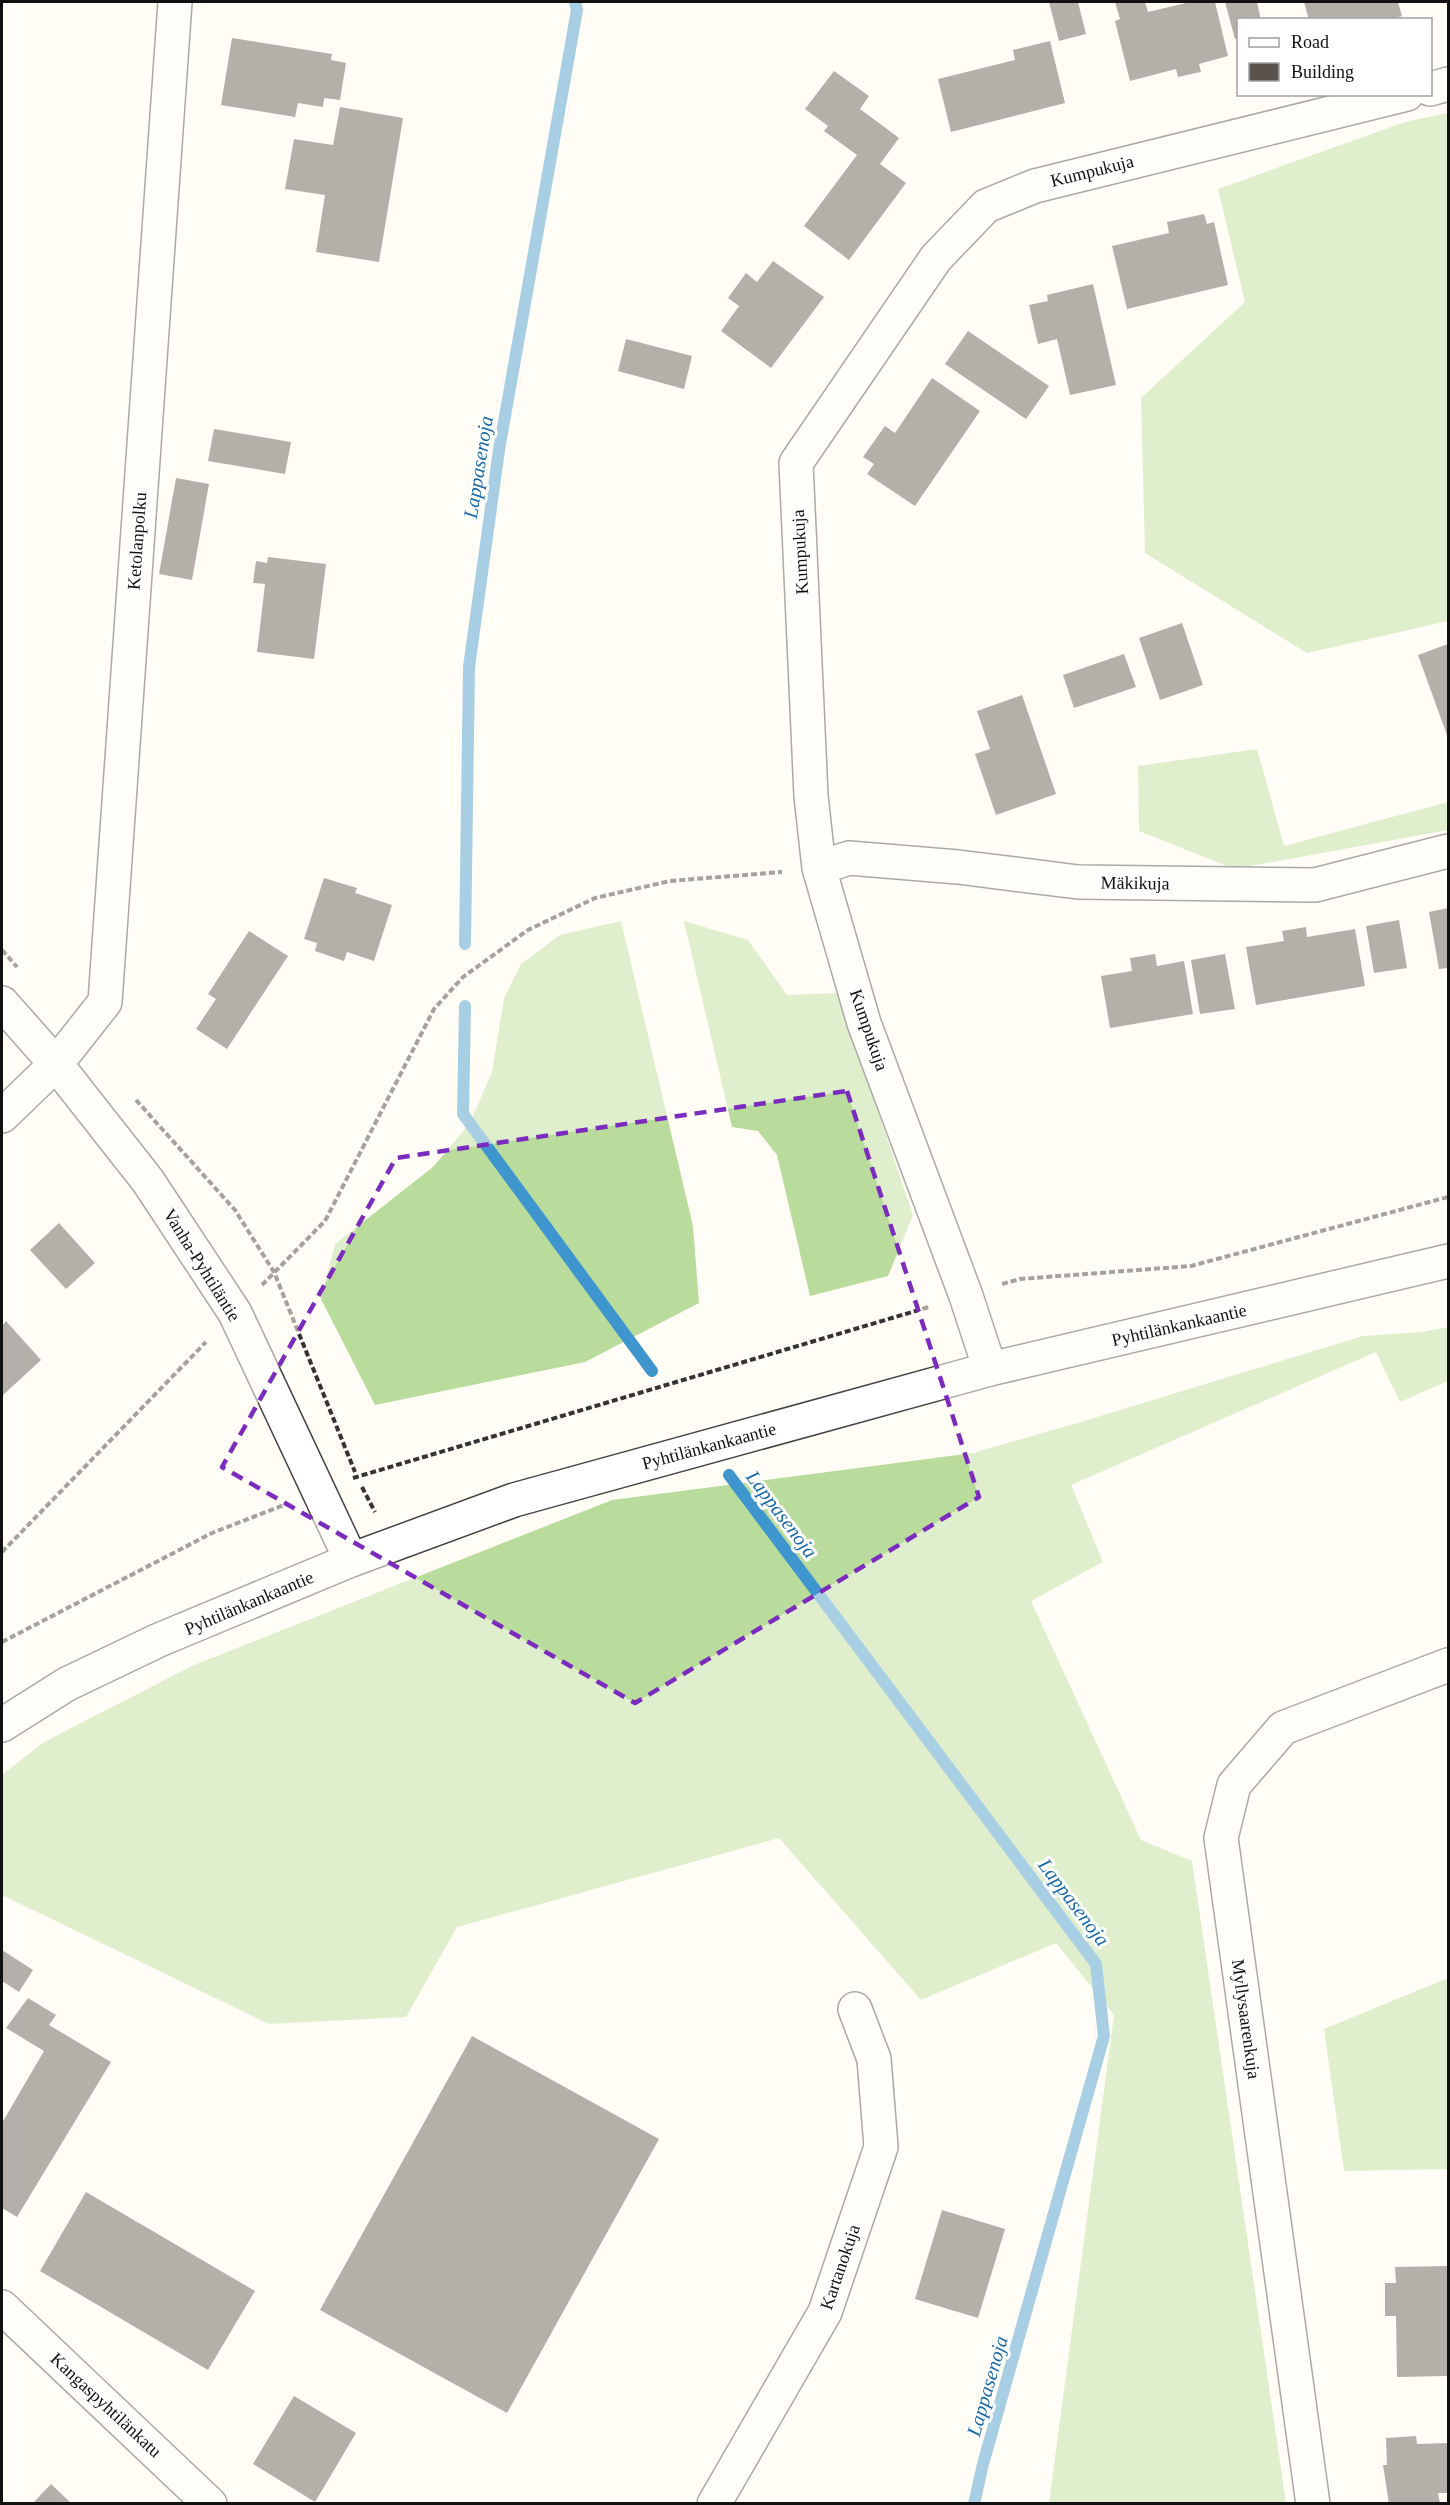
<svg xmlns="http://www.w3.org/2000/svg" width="1450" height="2505" viewBox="0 0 1450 2505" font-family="Georgia,serif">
<rect width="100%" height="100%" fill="#fffdf5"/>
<!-- forest -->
<path fill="#b9dc9c" d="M1448,113v508l-141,32 -162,-100 -4,-155 104,-96 -27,-113 187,-67z
M1257,749l27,97 164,-44v28l-214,39 -95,-38 -1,-65z
M621,921l72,305 6,77 -114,59 -210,43 -54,-106 14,-55 98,-77 37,-44 22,-51 12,-74 17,-34 39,-29z
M684,921l64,19 39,55 51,-2 75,222 -25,61 -78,20 -33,-141 -19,-24 -26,-4z
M1448,1327v54l-48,21 -24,-50 -305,133 32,77 -72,39 110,239 51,21 94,642h-237l65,-488 -58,-72 -135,57 -142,-162 -322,89 -51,90 -137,7 -267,-129v-120l42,-33 150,-77 418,-165 361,-47 101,-29 289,-88 59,-4z
M1448,1978v191l-104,2 -20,-142z"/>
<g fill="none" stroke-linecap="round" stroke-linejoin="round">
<!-- stream -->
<path stroke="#3f96cf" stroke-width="12" d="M465,944l4,-277 30,-217 78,-440 -2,-8
M465,1006l-2,108 189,257
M729,1475l367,489 8,72 -121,428 -9,40"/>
</g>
<!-- building -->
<path fill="#5a524d" d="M1049,2h29l8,32 -27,7z
M1115,2h30l3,10 42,-10h25l13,54 -29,8 2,8 -23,5 -2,-8 -46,12 -15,-60 5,-2z
M1225,2h32l4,18h-23v18l-3,1z
M1304,2h94l4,14 -13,4h-80z
M232,38l100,16 -1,6 15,3 -6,37 -16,-2 -1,9 -25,-4 -3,14 -74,-12z
M1050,41l15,62 -114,29 -13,-53 77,-19 -2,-10z
M834,71l35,25 -9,13 39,29 -19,26 26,19 -57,77 -45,-34 53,-71 -33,-24 4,-5 -23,-17z
M340,107l63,11 -24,144 -63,-10 9,-57 -40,-6 9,-50 39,6z
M1204,214l3,10 7,-2 14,63 -101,24 -15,-63 57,-13 -2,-11z
M773,261l51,36 -53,71 -50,-37 18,-25 -11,-8 18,-25 11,9z
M1093,284l23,101 -46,10 -13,-56 -19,5 -9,-39 19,-4 -1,-6z
M968,331l81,55 -23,33 -81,-55z
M626,339l66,17 -8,33 -66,-18z
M932,378l48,33 -65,95 -48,-32 7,-10 -11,-7 22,-31 10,7z
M214,429l77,13 -6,32 -77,-13z
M176,478l33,6 -17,96 -33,-6z
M268,557l58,7 -12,95 -57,-7 8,-68 -12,-1 3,-22 11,2z
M1182,623l21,62 -43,15 -21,-62z
M1448,644v94l-30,-83z
M1124,654l12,33 -62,21 -11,-33z
M1022,695l34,99 -60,21 -21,-61 15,-5 -13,-38z
M324,878l33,10 -2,5 37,12 -18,56 -27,-9 -3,9 -29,-10 2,-8 -13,-4z
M1448,908v60l-9,1 -10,-57z
M1399,920l8,48 -33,5 -8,-47z
M1306,927l1,10 48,-8 10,57 -109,19 -10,-58 38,-6 -2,-10z
M249,931l39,25 -61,93 -31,-20 20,-30 -8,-5z
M1155,954l2,12 27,-5 9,53 -83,14 -9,-52 31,-5 -2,-13z
M1225,954l10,55 -35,5 -9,-54z
M59,1223l36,40 -29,26 -36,-39z
M6,1321l35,39 -39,36v-70z
M2,1950l31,20 -14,22 -17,-11z
M28,1998l28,17 -7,10 62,37 -94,155 -15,-9v-85l42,-72 -38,-23z
M472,2036l187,103 -152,274 -187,-103z
M86,2192l169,99 -47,79 -168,-99z
M942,2210l63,19 -27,89 -63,-19z
M1448,2266v110l-51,1 -1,-61h-11v-33h11l-1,-16z
M294,2396l62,37 -41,69 -62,-38z
M1416,2436l1,8 30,-1 1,50h-10l2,11h-51l-6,-39h4l-1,-27z
M51,2484l21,20h-40z"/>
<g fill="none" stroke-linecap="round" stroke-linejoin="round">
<defs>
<path id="minor" d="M1430,89l18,-5
M819,868l30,-10 109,9 120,15 237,3 133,-34
M2,1003l54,61 92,117 87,132 116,247
M2,1116l54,-52 49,-62 70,-1000
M990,1369l-24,-73 -102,-273 -45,-155 -8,-72 -15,-333 140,-205 50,-52 49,-20 372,-92
M2,2307l208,197
M714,2504l111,-192 56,-165 -7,-88 -19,-50
M1313,2504l-92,-666 13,-53 49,-57 165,-63"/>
<path id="tertiary" d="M2,1725l65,-41 92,-44 192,-80 163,-60 476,-131 458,-108"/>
</defs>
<!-- minor casing -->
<use href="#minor" stroke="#444" stroke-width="36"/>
<!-- tertiary casing -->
<use href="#tertiary" stroke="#444" stroke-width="36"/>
<!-- path -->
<path stroke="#333" stroke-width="4" stroke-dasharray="6 3" stroke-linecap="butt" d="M2,950l15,17
M136,1100l99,110 39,62 81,200
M1002,1284l18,-5 171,-13 257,-69
M262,1285l63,-64 109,-212 29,-32 65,-47 67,-32 75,-17 112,-9
M353,1478l576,-171
M362,1487l13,25
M2,1552l204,-210
M2,1642l210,-109 72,-28"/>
<!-- minor -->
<use href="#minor" stroke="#fff" stroke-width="33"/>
<!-- tertiary -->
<use href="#tertiary" stroke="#fff" stroke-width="33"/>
</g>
<!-- marked area -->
<path d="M0 0H1450V2505H0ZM847,1091l132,406 -344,206 -413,-236 174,-309z" fill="#fffdf5" fill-opacity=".55" fill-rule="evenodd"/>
<path fill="none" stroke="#7b2cbf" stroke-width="4.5" stroke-dasharray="12 8" stroke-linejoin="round" d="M847,1091l132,406 -344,206 -413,-236 174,-309z"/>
<g text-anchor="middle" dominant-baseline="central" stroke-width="6" stroke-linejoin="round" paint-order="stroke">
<!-- street labels -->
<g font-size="18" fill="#111" stroke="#fff">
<text transform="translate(1092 171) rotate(-14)">Kumpukuja</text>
<text transform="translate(137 541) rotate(-86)">Ketolanpolku</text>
<text transform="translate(800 552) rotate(-93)">Kumpukuja</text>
<text transform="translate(1135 883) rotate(1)">Mäkikuja</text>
<text transform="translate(869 1030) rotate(71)">Kumpukuja</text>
<text transform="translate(202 1265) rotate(58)">Vanha-Pyhtiläntie</text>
<text transform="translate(1179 1325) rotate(-13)">Pyhtilänkankaantie</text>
<text transform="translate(709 1446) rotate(-15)">Pyhtilänkankaantie</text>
<text transform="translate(249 1603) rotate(-23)">Pyhtilänkankaantie</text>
<text transform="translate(1246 2019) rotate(82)">Myllysaarenkuja</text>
<text transform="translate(840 2267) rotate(-71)">Kartanokuja</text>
<text transform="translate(106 2405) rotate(43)">Kangaspyhtilänkatu</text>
</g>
<!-- water labels -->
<g font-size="20" font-style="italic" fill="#1768a6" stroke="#fff">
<text transform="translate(478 467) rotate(-81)">Lappasenoja</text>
<text transform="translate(782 1514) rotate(53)">Lappasenoja</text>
<text transform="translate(1074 1902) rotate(53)">Lappasenoja</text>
<text transform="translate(987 2386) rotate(-74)">Lappasenoja</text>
</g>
</g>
<!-- border -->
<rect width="1450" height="2505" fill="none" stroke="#111111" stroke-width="6"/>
<!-- legend -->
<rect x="1237" y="18" width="195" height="78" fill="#ffffff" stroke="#a0a0a0" stroke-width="1.5"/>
<rect x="1249" y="38" width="30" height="9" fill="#ffffff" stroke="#a0a0a0" stroke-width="1.5"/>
<text x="1291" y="48" font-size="18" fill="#111111">Road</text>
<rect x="1249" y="63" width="30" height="18" fill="#5a524d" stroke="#a0a0a0" stroke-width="1.5"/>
<text x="1291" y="78" font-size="18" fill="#111111">Building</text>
</svg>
